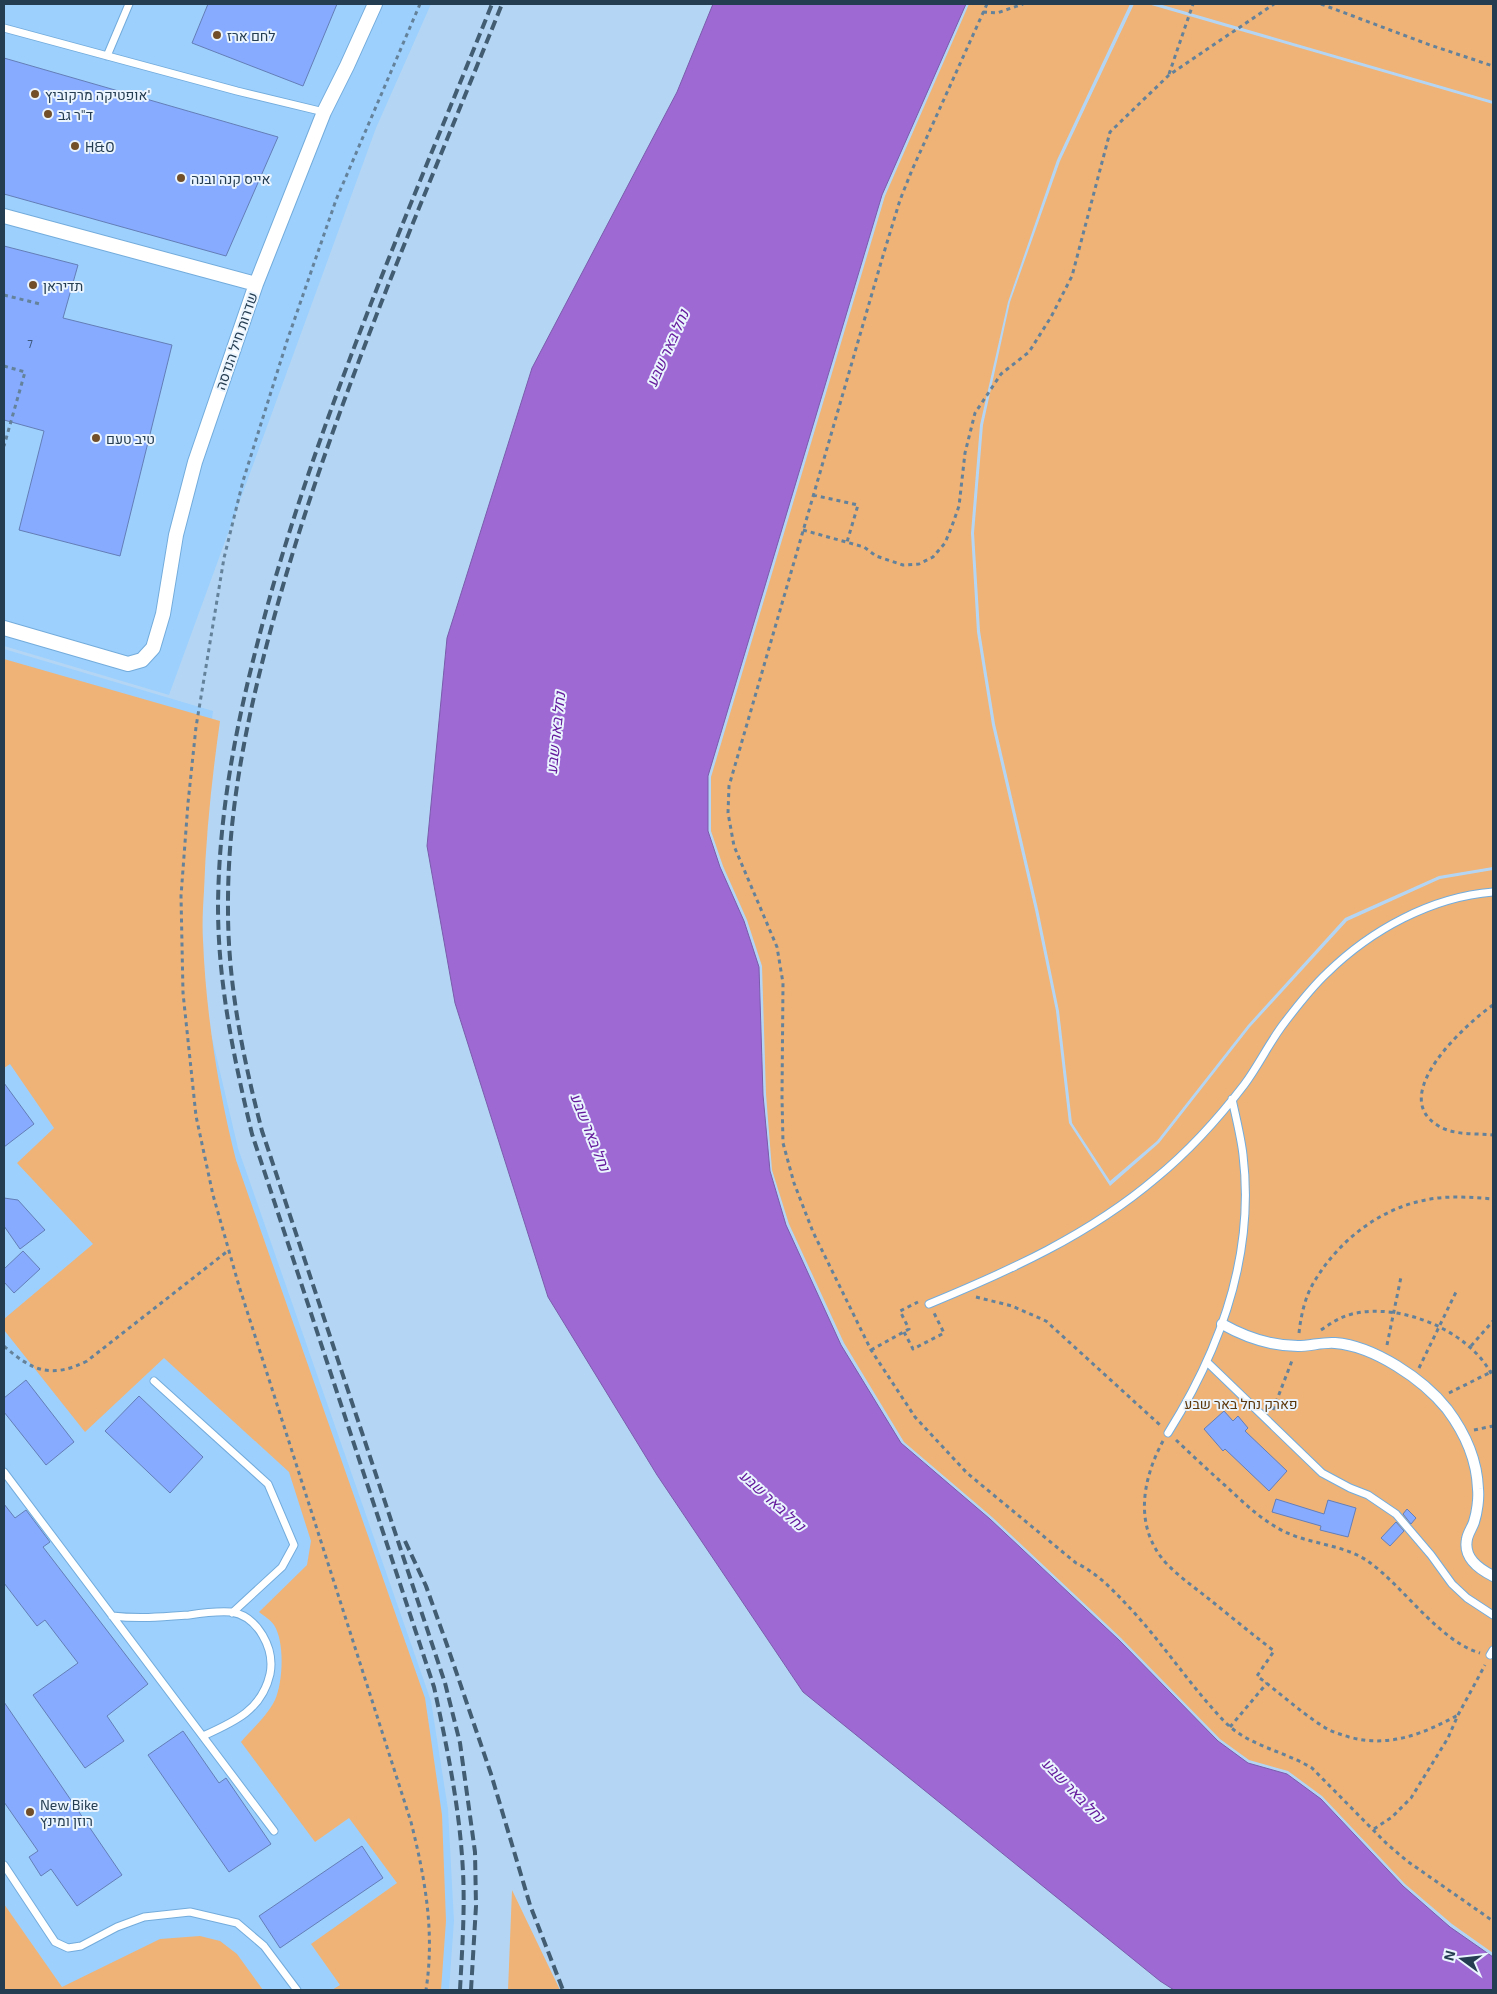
<svg xmlns="http://www.w3.org/2000/svg" width="1497" height="1994" viewBox="0 0 1497 1994" font-family="'Exo 2',Heebo,sans-serif">
<rect width="100%" height="100%" fill="#b4d6f4"/>
<!-- built -->
<path fill="#9dd0fd" d="M4,4h427l-55,124 -207,567 -165,-49z
M4,649l209,62 -13,105 -5,73 9,115 34,144 193,553 17,108 6,112 -5,69h-445z"/>
<!-- green -->
<path fill="#efb377" d="M969,4h161l-73,156 -49,142 -28,123 -9,108 6,99 15,93 43,185 21,101 13,112 41,63 49,-43 91,-116 97,-106 93,-42 53,-9v1083l-41,-29 -47,-40 -83,-88 -34,-25 -39,-11 -29,-21 -99,-101 -129,-121 -88,-75 -60,-99 -55,-119 -17,-54 -6,-76 -4,-128 -15,-46 -24,-54 -12,-35v-54l174,-581z
M1134,4h14l345,100v763l-54,9 -94,42 -97,107 -91,116 -47,40 -38,-58 -13,-112 -21,-102 -43,-185 -15,-93 -6,-98 9,-108 27,-123 50,-141z
M1159,4h334v97z
M4,659l216,62c-8,56 -14,113 -16,170 -1,16 -2,33 -1,49 3,74 15,149 33,220l189,538 17,117 4,106 -5,69h-109l8,-5 -29,-41 86,-61 -48,-65 -34,24 -74,-100c11,-13 26,-26 34,-42 8,-18 10,-58 -1,-75 -3,-5 -10,-9 -15,-13l48,-47 4,-24 -22,-69 -125,-114 -79,74 -81,-102v-11l89,-75 -76,-81 37,-35 -44,-64 -6,4z
M512,1890l48,100h-52z
M4,1904l58,83 98,-48 40,-3 20,5 17,13 26,36h-259z"/>
<!-- water -->
<path fill="#9e69d3" stroke="#7a5cac" d="M713,4h253l-84,191 -174,581v55l12,36 24,54 15,46 4,128 7,76 16,54 55,120 60,98 89,76 129,121 99,101 30,22 39,11 34,25 82,87 47,41 43,30v33h-319l-14,-9 -357,-289 -146,-217 -109,-178 -93,-294 -28,-157 20,-208 85,-270 145,-276z"/>
<!-- building -->
<path fill="#86abff" stroke="#647eb7" d="M208,4h129l-34,82 -111,-43z
M4,58l274,79 -52,119 -222,-62z
M4,246l74,19 -15,53 109,27 -52,211 -101,-26 25,-99 -40,-11z
M4,1083l30,41 -30,23z
M4,1198l14,2 27,30 -25,19 -16,-23z
M23,1251l17,18 -26,24 -10,-11v-13z
M26,1380l48,62 -28,23 -42,-53v-14z
M139,1396l64,61 -33,36 -65,-62z
M1224,1411l9,10 5,-5 10,12 -3,3 42,40 -18,20 -44,-42 -2,2 -19,-22z
M1276,1499l48,15 4,-14 28,8 -8,29 -28,-7 1,-4 -49,-14z
M4,1504l11,14 11,-8 24,32 -7,5 105,137 -41,32 17,25 -39,27 -52,-73 45,-32 -33,-43 -8,6 -33,-43z
M1407,1509l9,9 -5,6 -8,-10z
M1396,1522l8,9 -14,15 -9,-8z
M4,1702l118,173 -45,31 -26,-37 -10,7 -12,-19 9,-6 -34,-49z
M183,1731l36,52 7,-5 45,66 -42,28 -81,-117z
M362,1846l21,32 -103,70 -21,-32z"/>
<g fill="none" stroke-linecap="round" stroke-linejoin="round">
<defs>
<path id="service" d="M4,28l233,63 87,21
M107,56l22,-52
M929,1304c80,-33 160,-69 227,-126 33,-27 62,-59 88,-93 15,-20 26,-44 41,-63 13,-17 27,-35 42,-49 44,-43 104,-76 166,-81
M1207,1362l115,111 28,15 18,7 28,19 35,41 21,29 15,14 26,17
M154,1381l114,103 26,61 -12,22 -50,46
M1168,1433c52,-83 87,-179 75,-278 -2,-18 -7,-37 -11,-56
M4,1472l270,359
M112,1616c27,3 50,1 77,-1 13,-2 28,-4 42,-3 27,4 44,37 39,62 -8,36 -36,48 -67,62
M1490,1655l3,-5
M4,1865l51,77 13,6 13,-2 36,-19 27,-10 46,-5 47,11 27,23 33,44"/>
<path id="pedestrian" d="M1222,1324c23,13 49,22 76,22 12,0 25,-4 37,-3 39,3 88,36 112,66 18,24 30,50 31,80 1,9 -1,24 -4,33 -2,6 -6,11 -7,17 -4,19 12,30 26,37"/>
<path id="minor" d="M4,216l252,68
M4,628l124,36 14,-4 11,-12 10,-34 13,-79 19,-73 61,-178 68,-172 23,-46 28,-62"/>
</defs>
<!-- service casing -->
<use href="#service" stroke="#73acdc" stroke-width="9"/>
<!-- pedestrian casing -->
<use href="#pedestrian" stroke="#73acdc" stroke-width="12"/>
<!-- minor casing -->
<use href="#minor" stroke="#73acdc" stroke-width="16"/>
<!-- path -->
<path stroke="#65829b" stroke-width="3" stroke-dasharray="4 4" stroke-linecap="butt" d="M420,4l-84,196 -49,141 -44,140 -19,77 -28,169 -8,76 -7,93 2,97 13,123 17,79 26,91 172,536c14,56 24,110 15,168
M987,4l-75,166 -12,30 -18,59 -153,527 -1,27 6,33 43,101 6,36 -1,114 1,46 11,40 19,49 58,118 44,67 52,56 109,90c21,10 36,26 52,43 34,36 61,78 95,114 24,26 59,30 89,48l75,76 20,17 86,60
M1321,4l109,41 63,21
M983,12l14,1 26,-9
M1169,74l24,-70
M4,295l36,9
M4,366l21,6 -21,74
M813,495l45,10 -11,37
M803,530l61,17 12,9 27,9 16,-1 14,-7 12,-14 7,-17 7,-20 6,-53 10,-40 26,-39 28,-22 22,-35 21,-41 38,-144 59,-57 105,-71
M1493,1005c-26,18 -105,89 -56,120 17,11 38,8 56,10
M976,1297l36,9 34,15 114,104
M1321,1330c10,-7 19,-13 31,-16 49,-12 119,17 141,63
M904,1332l9,17 31,-16 -10,-20
M1299,1333c2,-18 6,-36 15,-51 23,-39 62,-71 107,-81 24,-6 48,-4 72,-2
M1387,1345l14,-68
M4,1346c28,25 47,33 83,15l142,-111
M1471,1346l22,-25
M871,1350l38,-21 -9,-18 18,-9
M1419,1368l37,-76
M1449,1393l44,-22
M1273,1410l20,-52
M1474,1430l19,-4
M1176,1440c17,16 35,33 53,49 17,16 33,31 54,42 28,14 61,13 86,31 35,25 70,79 111,91
M1163,1441c-21,39 -29,85 2,121 13,14 29,25 44,37 21,17 43,35 65,52l-17,25c22,16 43,36 67,51 7,5 16,7 25,10 40,11 74,-3 109,-22
M1230,1727l37,-44
M1374,1829l18,-12 19,-19 37,-60 10,-23 27,-50"/>
<!-- service -->
<use href="#service" stroke="#fff" stroke-width="7"/>
<!-- pedestrian -->
<use href="#pedestrian" stroke="#fff" stroke-width="10"/>
<!-- minor -->
<use href="#minor" stroke="#fff" stroke-width="14"/>
<!-- rail -->
<path stroke="#425c72" stroke-width="4" stroke-dasharray="10 5" stroke-linecap="butt" d="M405,1541l21,45 21,59 44,129 39,131 33,85
M460,1990c2,-39 5,-79 3,-118 -3,-63 -16,-125 -29,-185l-182,-553c-18,-75 -34,-150 -34,-228 1,-111 25,-214 55,-320 58,-199 142,-390 219,-582
M471,1990l5,-84 -1,-54 -15,-109 -15,-60 -183,-552c-19,-73 -34,-146 -34,-221 -1,-108 23,-211 52,-314 58,-203 144,-397 222,-592"/>
</g>
<!-- markers -->
<g fill="#734f29" stroke="#e9f4fe" stroke-width="2">
<circle cx="217" cy="35" r="5"/>
<circle cx="35" cy="94" r="5"/>
<circle cx="48" cy="114" r="5"/>
<circle cx="75" cy="146" r="5"/>
<circle cx="181" cy="178" r="5"/>
<circle cx="33" cy="285" r="5"/>
<circle cx="96" cy="438" r="5"/>
<circle cx="30" cy="1812" r="5"/>
</g>
<g text-anchor="middle" dominant-baseline="central" stroke-width="4" stroke-linejoin="round" paint-order="stroke">
<!-- number labels -->
<g font-size="11" fill="#3d587c">
<text x="30" y="343">7</text>
</g>
<!-- poi labels -->
<g font-size="14" fill="#253d51" stroke="#e9f4fe" text-anchor="start">
<text x="227" y="35">לחם ארז</text>
<text x="45" y="94">אופטיקה מרקוביץ'</text>
<text x="58" y="114">ד"ר גב</text>
<text x="85" y="146">H&amp;O</text>
<text x="191" y="178">אייס קנה ובנה</text>
<text x="43" y="285">תדיראן</text>
<text x="106" y="438">טיב טעם</text>
<text x="40" y="1804">New Bike<tspan x="40" dy="16">רוזן ומינץ</tspan></text>
</g>
<!-- street labels -->
<g font-size="14" fill="#253d51" stroke="#e9f4fe">
<text transform="translate(236 341) rotate(-71)">שדרות חיל הנדסה</text>
</g>
<!-- park labels -->
<g font-size="14" fill="#5c370b" stroke="#e9f4fe">
<text x="1241" y="1403">פארק נחל באר שבע</text>
</g>
<!-- water labels -->
<g font-size="15" font-style="italic" fill="#641a9b" stroke="#e9f4fe">
<text transform="translate(667 348) rotate(-66)">נחל באר שבע</text>
<text transform="translate(555 733) rotate(-84)">נחל באר שבע</text>
<text transform="translate(591 1132) rotate(68)">נחל באר שבע</text>
<text transform="translate(773 1500) rotate(42)">נחל באר שבע</text>
<text transform="translate(1074 1790) rotate(46)">נחל באר שבע</text>
</g>
</g>
<!-- border -->
<rect width="1497" height="1994" fill="none" stroke="#253d51" stroke-width="10"/>
<!-- north arrow -->
<g transform="translate(1462 1959) rotate(285)" stroke="#e9f4fe" stroke-width="4" paint-order="stroke">
<path d="M0-4L9 19L0 12L-9 19Z" fill="#253d51"/>
<text y="-8" font-size="14" font-weight="bold" text-anchor="middle" fill="#253d51">N</text>
</g>
</svg>
